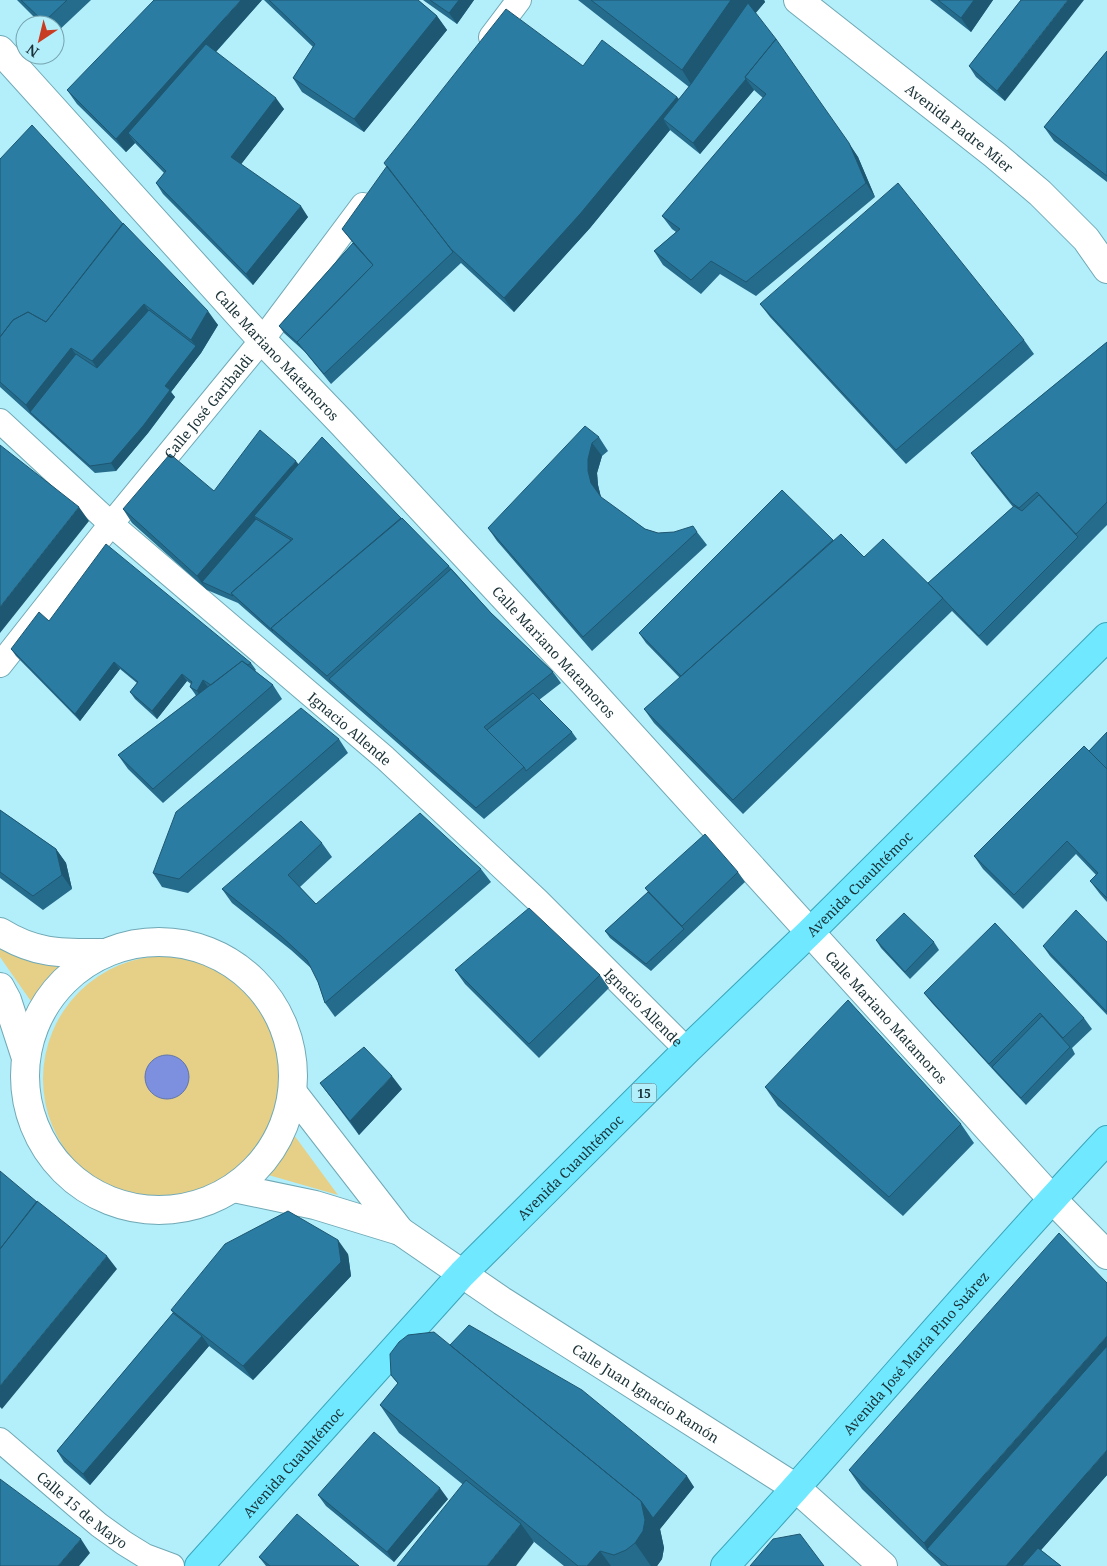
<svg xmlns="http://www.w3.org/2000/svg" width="1107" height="1566" viewBox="0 0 1107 1566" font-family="'Noto Serif',serif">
<rect width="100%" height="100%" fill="#b3eefb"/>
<!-- green -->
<path fill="#e6cf87" d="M0,949l65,20 -30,38 -35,-50z
M43 1079a123 123 0 1 1 246 0a123 123 0 1 1-246 0Z
M294,1135l44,60 -73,-21z"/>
<!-- water -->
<path fill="#7d90e0" stroke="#5f74ad" d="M145 1077a22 22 0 1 1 44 0a22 22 0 1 1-44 0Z"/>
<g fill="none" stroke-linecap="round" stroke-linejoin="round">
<defs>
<g id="minor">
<path d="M491,37l28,-37"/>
<path id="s1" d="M0,421l111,103 274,234 152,142 150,150"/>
<path id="s2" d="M0,665l111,-141 151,-184 101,-135"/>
<path id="s3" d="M0,1440l99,85 25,18 21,13 27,10"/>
</g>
<g id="tertiary">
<path id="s4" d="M798,0l197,155 45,38 46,46 21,30"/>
<path id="s5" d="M0,50l262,290 80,83 242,260 468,516 55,56"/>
<path d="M0,932c37,23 63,21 105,21"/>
<circle cx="159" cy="1076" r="134"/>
<path d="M0,987l7,13 19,58"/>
<path d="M293,1093l107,138"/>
<path id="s6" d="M234,1188l81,17 85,26 102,70 294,187 87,78"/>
</g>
<g id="trunk">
<path id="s7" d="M199,1566l263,-292 225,-224 123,-118 297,-295"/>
<path id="s8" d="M725,1566c129,-140 251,-287 382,-426"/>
</g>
</defs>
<!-- minor casing -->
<use href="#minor" stroke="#70a9b5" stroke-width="26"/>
<!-- tertiary casing -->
<use href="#tertiary" stroke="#70a9b5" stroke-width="30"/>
<!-- trunk casing -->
<use href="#trunk" stroke="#3ba5b9" stroke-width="30"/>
<!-- minor -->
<use href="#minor" stroke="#fff" stroke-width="24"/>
<!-- tertiary -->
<use href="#tertiary" stroke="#fff" stroke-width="28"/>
<!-- trunk -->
<use href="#trunk" stroke="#70e8ff" stroke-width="28"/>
</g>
<!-- wall -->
<path fill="#256b8b" d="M17,0h74l-36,34v-9h-13z
M262,0l-46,52 68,57 -43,55 67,53 -55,68 -90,-91 -7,-11 8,-10 -29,-30 -9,9 -49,-48 -10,-14z
M264,0h154l19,16 10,14 -83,102 -62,-40 -9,-14 20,-31z
M423,0h51l-17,24z
M578,0h186l1,2 -10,11 103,144 17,40 -119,99 -36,-22 -19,20 -38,-29 -9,-14 22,-19 -4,-3 -10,-13 101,-118 -9,-8 -54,64 -30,-24 -80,98 -76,84 -53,-49 -130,121 -26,-32 -21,-19 -5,-7 74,-83 -11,-14 241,-163 94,31 2,2 10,-12z
M930,0h63l-22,32z
M1021,0l-16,101 -29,-24 -7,-11z
M1107,51v131l-53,-41 -10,-14z
M0,159l123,65 95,101 -17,28 -30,39 4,5 -27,36 -32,38 -21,2 -95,-86z
M760,304l264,36 10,14 -128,110 -136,-147z
M1107,342v183l-120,121 -35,-35 -209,203 -89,-91 -10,-14 36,-31 -34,-35 -7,-10 194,-93 31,17 64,26 85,-76 -32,-40 -10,-14z
M599,437l9,14 -6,5 -5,17 1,12 3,13 44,31 13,4 39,-1 10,13 -115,106 -95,-110 -9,-13z
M299,464l102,54 48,48 42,47 62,59 8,11 -22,17 33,32 5,7 -93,80 -246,-216 -31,-13 -75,-67 -9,-14 91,-18z
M49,621l202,42 5,7 -1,1 18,14 9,14 -119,104 -35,-34 -10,-14 78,-59 -1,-2 -5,-7 1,-3 -4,-3 -30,38 -22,-20 -5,-7 7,-9 -17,-14 -40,52 -64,-65 -5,-7z
M1107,732v170l-7,-8 -10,-13 6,-6 -20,-21 -53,55 -40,-40 -9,-13 115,-105z
M339,739l9,14 -160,140 -26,-6 -9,-14z
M0,810l56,39 10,14 6,26 -29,21 -43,-32z
M322,843l10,14 -32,30 16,17 165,-35 10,13 -156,135 -10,-14 -7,-21 -6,-13 -21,-19 -59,-47 -10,-14z
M738,872l7,10 -94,89 -41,-33 -5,-7 43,-39 -3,-4z
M876,940l58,2 5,8 -29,29 -29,-31z
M1107,942v73l-57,-59 -7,-10z
M455,970l145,5 9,13 -70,70 -74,-74z
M924,993l160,25 8,11 -20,19 3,6 -49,51 -29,-31 -65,-71z
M320,1083l82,6 -43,46z
M765,1087l196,37 13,19 -71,73 -125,-110z
M348,1254l3,22 -98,104 -44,-34 -119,139 -26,-23 -7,-11 116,-138 -2,-3z
M450,1345l244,142 -34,42 4,19 -2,11 -5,7h-93l-165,-133 -19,-28 18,-21 -7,-9z
M849,1470l258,5 -66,75 20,16h-120l-79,-77z
M318,1495l130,4 -54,63 -68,-56z
M259,1557l100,9h-93z"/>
<!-- shaded-wall -->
<path fill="#1e5771" d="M241,0h21l-126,141 -8,-8 7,10 -9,9 -10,-13z
M459,0h15l-17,24 -8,-11z
M731,0h33l1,2 -10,12 -57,81 -16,-25z
M974,0h19l-22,32 -10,-14z
M1068,0h16l-79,101 -8,-10z
M437,16l10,14 -83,102 -10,-13z
M746,79l8,11 -54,64 -7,-11z
M677,97l9,13 -23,9 7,11 -80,98 -76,84 -10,-14z
M276,98l8,11 -45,58 -8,-10z
M849,143l9,14 17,40 -9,-14z
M301,206l7,11 -55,68 -7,-11z
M144,304l10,14 -52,57 -10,-14z
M208,311l10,14 -17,28 -10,-13z
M196,346l5,7 -30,39 4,5 -27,36 -32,38 -5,-8 54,-77z
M71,348l10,13 -51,51 -4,-7z
M592,443l10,13 -5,17 1,12 3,12 -10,-14 -3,-12v-12z
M296,461l10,13 -52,42 7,10 -59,56 5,8 -10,-14z
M79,507l10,14 -89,112v-26z
M114,662l6,7 -40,52 -5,-7z
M182,674l5,7 -30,38 -5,-8z
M203,680l5,7 -6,12 -5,-8z
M56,849l10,14 6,26 -10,-14z
M392,1076l10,13 -43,46 -9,-14z
M338,1240l10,14 3,22 -98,104 -10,-14z
M107,1256l10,13 -115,140 -2,-2v-21z
M202,1336l7,10 -119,139 -7,-11z
M1107,1336v34l-180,179 -3,-6z
M1107,1450v25l-80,91h-21z
M687,1476l7,11 -34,42 4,19 -2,11 -5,7h-6l-16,-23 6,-42z
M440,1488l8,11 -54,63 -7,-10z
M521,1524l13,18 -18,24h-29z
M81,1539l9,14 -11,13h-21z
M600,1551l11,15h-24z"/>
<!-- building -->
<path fill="#2b7ca2" stroke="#1e5771" d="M21,0h46l-23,22z
M154,0h87l-125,139 -49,-49z
M269,0h149l19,16 -83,103 -61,-41 22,-34z
M430,0h29l-10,13z
M591,0h140l-49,70z
M938,0h36l-13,18z
M1021,0h47l-71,91 -28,-25z
M748,3l28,36 -31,38 1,2 -53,64 -30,-24 28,-35z
M506,9l77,57 19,-26 75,57 -97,117 -76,84 -53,-49 -67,-86z
M776,39l73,104 17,40 -120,99 -35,-21 -20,19 -37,-29 26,-22 -18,-13 104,-122 -21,-17z
M206,44l70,54 -45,59 70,49 -55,68 -90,-91 10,-12 -38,-38z
M1107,51v125l-63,-49z
M32,125l91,99 -77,98 -18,-10 -15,8 -13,17v-178z
M387,166l66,86 -129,122 -27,-32 76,-77 -31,-36z
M898,183l126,157 -128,110 -136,-146z
M123,223l85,88 -17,29 -47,-36 -52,57 -21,-13 -45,57 -26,-23v-45l13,-17 15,-8 18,10z
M353,243l20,22 -76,77 3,3 -21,-19z
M149,310l47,36 -31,40 5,4 -27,36 -32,37 -21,3 -60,-54 46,-58 21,14z
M1107,342v160l-31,32 -39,-42 -18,16 -7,-5 -41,-50z
M585,426l14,11 -7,6 -4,16v12l3,12 10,14 44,32 13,4 16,-1 19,-6 4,6 -114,105 -95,-109z
M260,430l36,31 -99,115 -74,-67 47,-55 44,37z
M322,437l79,81 -130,110 2,3 -42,-38 62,-54 -39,-23z
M0,445l79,62 -79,100z
M782,490l51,50 -152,136 -42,-43z
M1039,495l39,42 -99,99 -51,-53 86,-77 8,5z
M402,518l47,48 -122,110 -56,-48z
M256,519l35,21 -60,53 2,3 -31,-14z
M841,534l23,23 19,-18 60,59 -210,202 -89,-91z
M106,544l145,119 -3,2 -6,-4 -31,24 -8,-5 -6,11 -7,-4 2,-5 -10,-8 -30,37 -22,-19 8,-10 -24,-20 -39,52 -64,-65 28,-37 10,9z
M451,569l40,44 62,59 -69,55 40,40 -48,41 -147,-129z
M242,661l31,24 -120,104 -35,-34z
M533,693l39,39 -46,39 -2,-4 -37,-37z
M301,708l38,31 -160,140 -26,-6 23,-61z
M1107,732v37l-18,-18z
M1084,746l23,23v129l-17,-17 8,-8 -31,-32 -53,54 -40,-39z
M0,810l56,39 6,26 -29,21 -33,-24z
M420,813l61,56 -156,134 -7,-21 -11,-22 -26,-24 -59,-47 79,-68 21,22 -34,32 28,29z
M705,834l33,38 -56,54 -37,-38z
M648,892l36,37 -38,35 -41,-33z
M529,908l71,67 -71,69 -74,-74z
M1076,910l31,32v70l-64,-66z
M904,913l30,29 -29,30 -29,-32z
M995,923l89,95 -21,20 -23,-25 -51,51 -65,-71z
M848,1000l113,124 -72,73 -124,-110z
M1042,1016l28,31 -49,51 -29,-31z
M364,1047l28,29 -42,45 -30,-38z
M0,1171l37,31 -37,47z
M37,1201l70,55 -107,130v-137z
M288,1211l50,29 3,22 -98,104 -72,-56 54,-66z
M1059,1233l48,50v53l-183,207 -75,-73z
M173,1313l29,23 -119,138 -26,-23z
M469,1325l113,65 105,86 -34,42 -12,-17 -191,-156z
M434,1332l207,169 4,19 -2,11 -8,12 -9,7 -12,5 -14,-4 -13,15h-9l-198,-161 18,-22 -7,-8 -1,-21 9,-12 9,-7z
M1107,1346v104l-101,116h-58l-21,-17z
M374,1432l66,56 -53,64 -69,-57z
M0,1479l81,60 -23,27h-58z
M466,1480l55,44 -34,42h-90z
M297,1514l62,52h-89l-11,-9z
M800,1534l24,32h-74l23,-27z
M1038,1548l23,18h-39z"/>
<g text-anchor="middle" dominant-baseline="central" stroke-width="5" stroke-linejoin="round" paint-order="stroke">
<!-- shield labels -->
<rect fill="#b3eefb" stroke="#486a72" stroke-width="1" x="631.5" y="1083.5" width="25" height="19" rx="4"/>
<g font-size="12" font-weight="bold" fill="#1a3237">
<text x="644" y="1093">15</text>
</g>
<!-- street labels -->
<g font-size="14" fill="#1a3237" stroke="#b3eefb">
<text stroke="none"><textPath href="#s4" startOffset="206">Avenida Padre Mier</textPath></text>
<text stroke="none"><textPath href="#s5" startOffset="412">Calle Mariano Matamoros</textPath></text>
<text stroke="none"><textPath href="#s2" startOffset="332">Calle José Garibaldi</textPath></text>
<text stroke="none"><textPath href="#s5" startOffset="818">Calle Mariano Matamoros</textPath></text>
<text stroke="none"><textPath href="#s1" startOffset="466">Ignacio Allende</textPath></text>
<text stroke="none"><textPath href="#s7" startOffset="950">Avenida Cuauhtémoc</textPath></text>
<text stroke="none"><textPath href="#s1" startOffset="871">Ignacio Allende</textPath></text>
<text stroke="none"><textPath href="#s5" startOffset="1312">Calle Mariano Matamoros</textPath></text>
<text stroke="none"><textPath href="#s7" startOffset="545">Avenida Cuauhtémoc</textPath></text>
<text stroke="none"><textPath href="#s8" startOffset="286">Avenida José María Pino Suárez</textPath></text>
<text stroke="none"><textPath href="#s6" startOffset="466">Calle Juan Ignacio Ramón</textPath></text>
<text stroke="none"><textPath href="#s7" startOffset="140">Avenida Cuauhtémoc</textPath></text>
<text stroke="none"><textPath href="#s3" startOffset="108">Calle 15 de Mayo</textPath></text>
</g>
</g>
<!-- north arrow -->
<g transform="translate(40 40) rotate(215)"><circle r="24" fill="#b3eefb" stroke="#76a3ad"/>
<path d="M0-4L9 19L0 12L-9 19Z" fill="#c73c22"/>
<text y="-8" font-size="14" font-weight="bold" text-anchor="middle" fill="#1a3237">N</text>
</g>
</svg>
